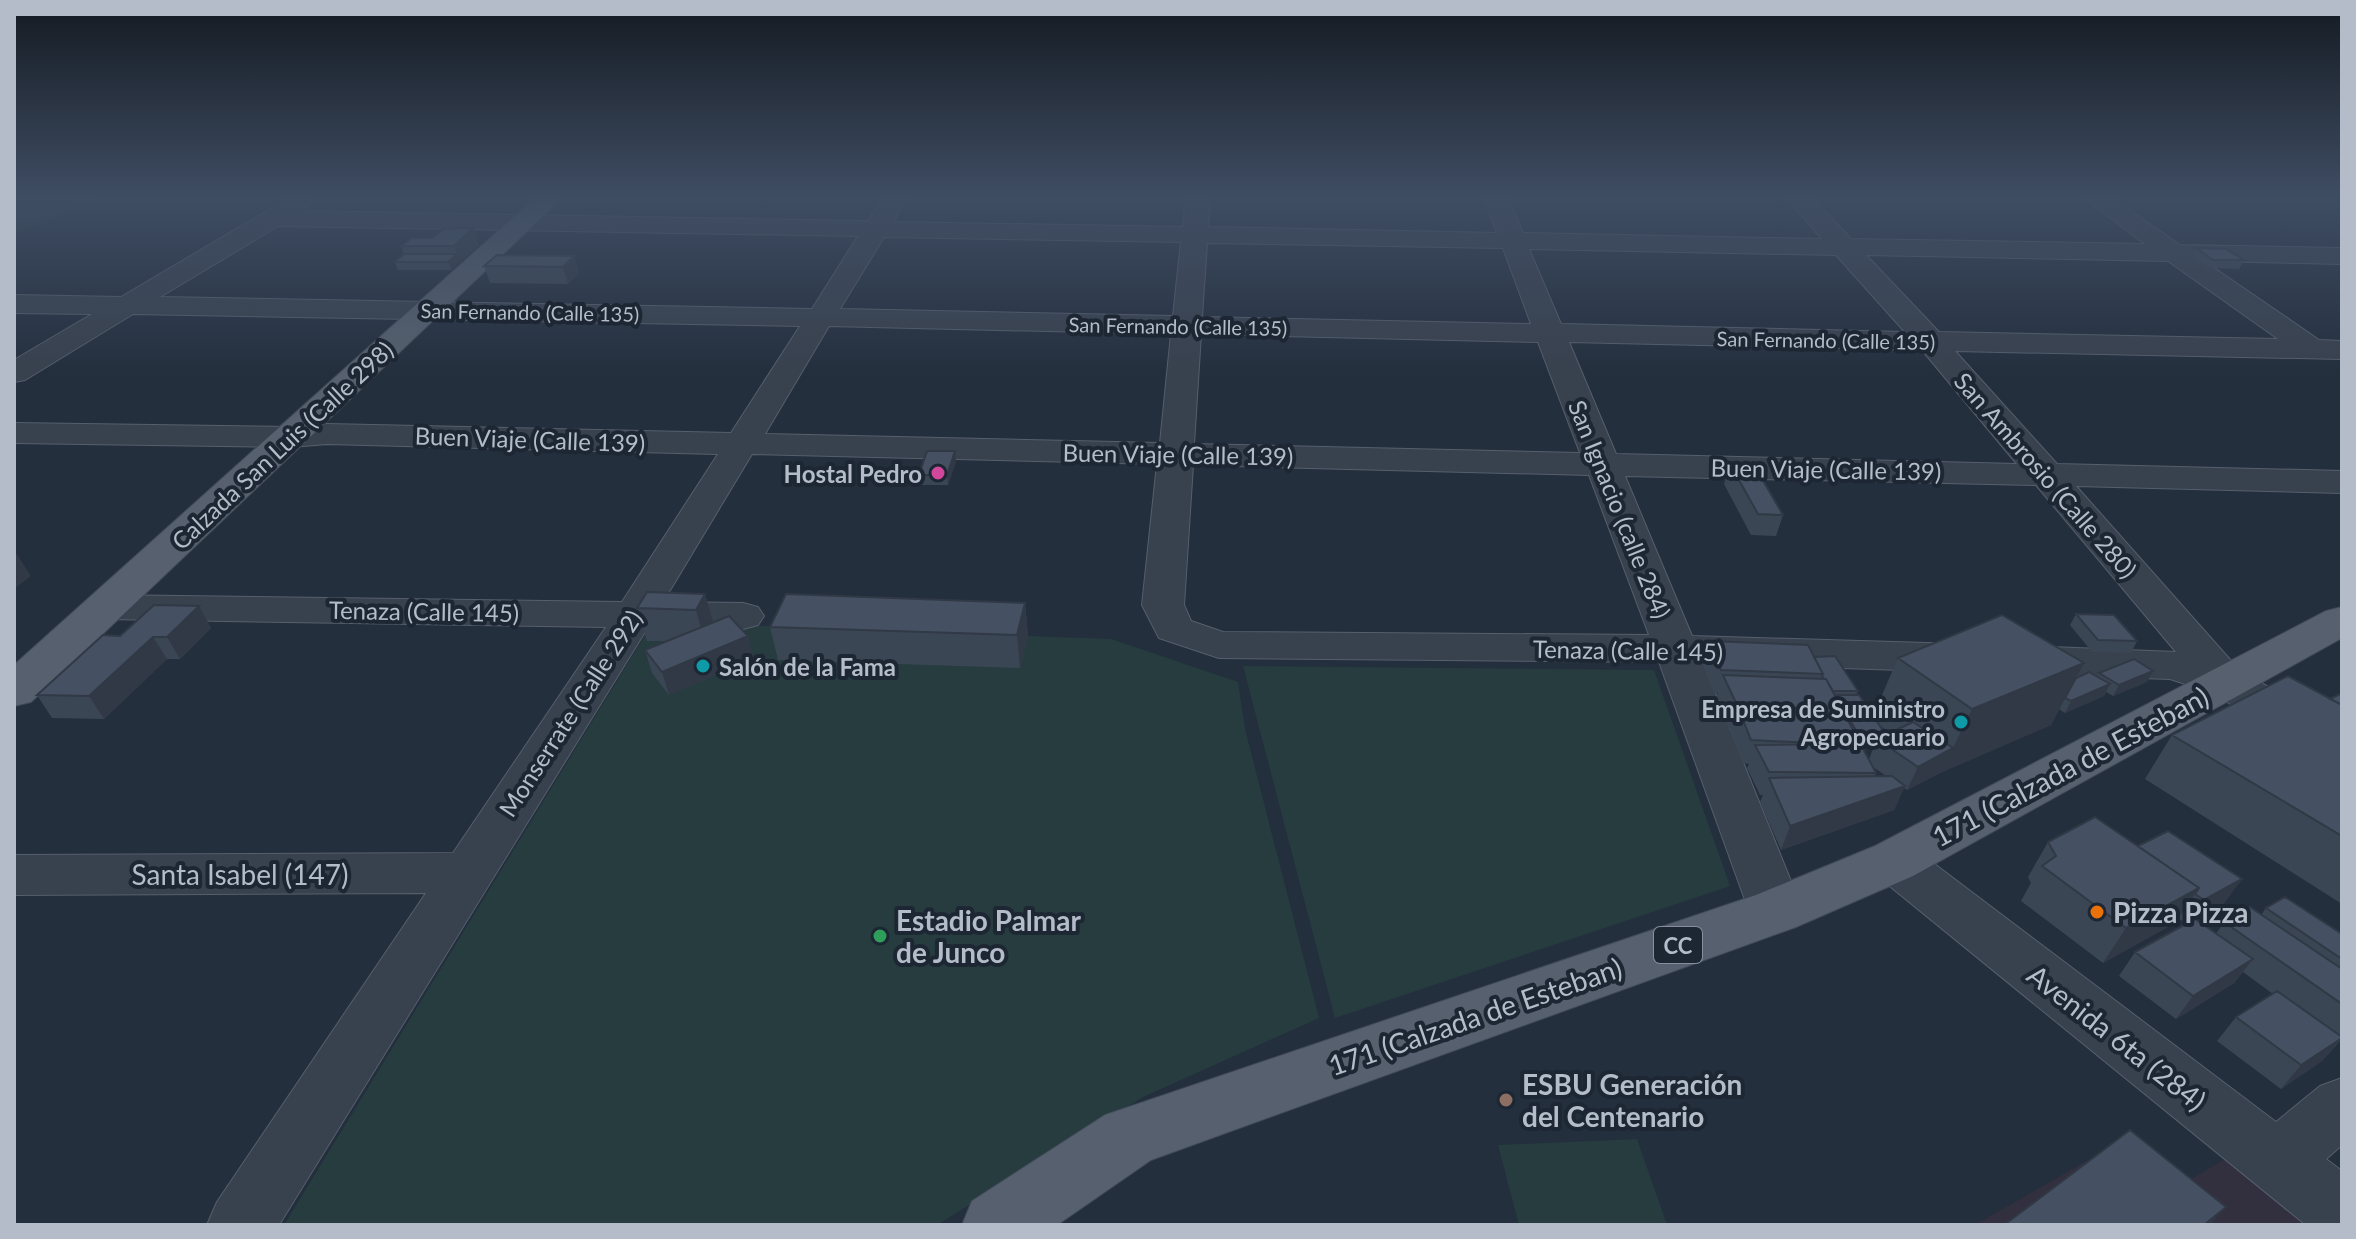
<svg xmlns="http://www.w3.org/2000/svg" width="2356" height="1239" viewBox="0 0 2356 1239" font-family="Lato,sans-serif">
<rect width="100%" height="100%" fill="#242f3e"/>
<!-- medical -->
<path fill="#32303f" d="M2120,1142l65,41 55,-33 98,75h-363z"/>
<!-- green -->
<path fill="#263c3f" d="M14,198h87l-87,37z
M653,622l458,17 127,43 7,47 74,289 -176,79 -206,128h-653z
M1243,666l411,4 76,216 -395,132z
M1637,1139l30,86h-148l-21,-80z"/>
<g fill="none" stroke-linecap="round" stroke-linejoin="round">
<defs>
<path id="minor" d="M289,198h18l3,5 -8,8 566,10 15,-23h24l-14,24 290,5 3,-29h24l-2,29 289,6 -13,-35h24l15,35 299,6 -35,-41h26l38,41 294,5 -61,-46h28l68,47 162,3v16l-138,-3 115,79 23,1v18l-387,-8 102,113 285,7v22l-266,-7 165,186 101,55v37l-17,-5 -115,-67 -40,-13 -145,-5 -15,-4 -7,-10 7,-10 15,-4 151,6 -140,-167 -411,-9 67,160 267,8 15,4 7,10 -7,10 -15,4 -256,-9 100,248 -8,15 -19,6 -19,-6 -8,-15 -90,-249 -440,-4 -60,-20 -17,-33 15,-141 -405,-10 -89,148 80,1 15,4 6,9 -6,9 -15,4 -95,-2 -369,598h-72l10,-23 209,-309 -412,2v-40l439,-2 153,-226 -501,-8 -15,-3 -6,-9 6,-9 15,-3 517,7 96,-148 -391,-10 -36,3 -277,-4v-20l277,4 36,-3 404,9 69,-107 -667,-12 -108,66 -11,2v-22l78,-46 -78,-1v-18l107,2zM278,226l580,10 -46,73 -652,-12zM884,237l297,5 -8,74 -333,-7zM1207,243l296,5 28,76 -329,-7zM1529,249l307,6 69,77 -344,-8zM1866,255l302,6 110,78 -339,-7zM829,326l342,8 -11,109 -395,-9zM1201,334l337,8 42,111 -386,-9zM1569,342l353,8 95,114 -401,-10zM1193,465l396,10 60,160 -426,-3 -32,-11 -7,-16z
M1894,841l18,6 364,275 44,-36 22,-8v67l-16,14 16,12v54h-36l-430,-350 -8,-14 8,-14z"/>
<path id="major" d="M535,198h27l-531,504 -17,4v-41z
M2342,607v31l-429,238 -117,51 -645,233 -94,65h-95l10,-24 133,-86 651,-220 119,-49 451,-235z"/>
</defs>
<!-- minor casing -->
<use href="#minor" stroke="#565f6c" stroke-width="2"/>
<!-- major casing -->
<use href="#major" stroke="#414a57" stroke-width="2"/>
<!-- minor -->
<use href="#minor" fill="#38414e" fill-rule="evenodd"/>
<!-- major -->
<use href="#major" fill="#56606e" fill-rule="evenodd"/>
</g>
<!-- wall -->
<path fill="#3b4654" fill-rule="evenodd" d="M479,245l-28,25h-53l-3,-8 9,-8 -3,-8z
M2196,248l48,12 -5,9 -30,-1 -17,-11z
M574,256l5,17 -11,11 -78,-1 -6,-17z
M956,461l-8,24h-27l-2,-10z
M1730,464l53,51 -7,21 -25,-1 -27,-51z
M705,594l8,29 35,13 6,23 -85,36 -17,-22 -7,-23 22,-9h-20l-10,-33z
M1025,603l3,33 -8,32 -242,-8 -8,-33z
M199,606l12,22 -31,31h-13l-63,60 -52,-1 -15,-23 83,-59z
M2076,614l61,27 -6,12 -39,-1 -22,-27z
M1709,641l105,16 44,34 -2,4 17,21 25,-58 178,20 21,-1 2,-4 48,9 -34,14 -7,-4 -2,4 -39,17 -6,-4 -8,16 -109,47 -35,18 -3,-2 -10,22 -113,40 -21,-48 3,-7h-3l-13,-27 2,-4 -6,-1 -13,-33v-2h-1l-13,-30 2,-5h-4l-12,-29zM1878,724l12,9 -8,4 2,-5zM1861,744h14l-6,15zM1873,767l13,9h-11l1,-3z
M2342,693v211l-197,-125 27,-44 158,-36z
M2048,842l90,4 104,33 -18,24 -29,16 21,15 8,-12 37,-7 5,-7 76,26v108l-2,-1 -18,20 -41,28 -64,-48 19,-24 37,-23 -30,-22 -9,11 -58,36 -57,-43 16,-24 52,-28 -9,-6 -3,5 -72,40 -82,-62 10,-18 -3,-6z"/>
<!-- shaded-wall -->
<path fill="#303945" d="M473,228l6,17 -28,25 -3,-8 9,-8 -3,-8z
M574,256l5,17 -11,11 -5,-17z
M955,451l1,10 -8,24 -1,-10z
M14,550l17,26 -17,13z
M705,594l9,32 -9,16 -9,-32z
M1025,603l3,33 -8,32 -3,-33z
M199,606l12,22 -31,31 -13,-22z
M748,636l6,23 -85,36 -7,-23z
M153,637l14,22 -63,60 -15,-23z
M2084,663l-33,62 -109,47 -35,18 11,-23 35,-19 19,-39z
M2153,671l-6,11 -34,14 6,-11z
M2110,684l-6,12 -39,17 6,-12z
M1905,786l-11,24 -113,40 9,-24z
M2242,879l-18,24 -36,21 16,-24z
M2199,888l-24,35 -72,40 23,-35z
M2253,959l-19,24 -58,36 17,-23z
M2342,1038l-20,23 -41,28 20,-24z
M2226,1207l-16,18h-6z"/>
<!-- building -->
<path fill="#455162" stroke="#303945" stroke-width="2" d="M473,228l-19,18h-53l10,-8h22l10,-9z
M2196,248l30,1 18,11h-31z
M404,254h53l-9,8h-53z
M497,255l77,1 -11,11 -79,-1z
M927,451h28l-8,24h-28z
M1730,464l24,1 29,50 -25,-1z
M647,592l58,2 -9,16 -59,-2z
M786,594l239,9 -8,32 -247,-8z
M154,605l45,1 -32,31h-14l-64,59 -52,-1 66,-60 17,1z
M2076,614l38,1 23,26 -39,-1z
M2002,615l82,48 -112,46 -74,-51z
M729,616l19,20 -86,36 -17,-22z
M1709,641l99,4 15,29 -102,-4z
M1835,656l23,35h-25l-7,-12h-2l-3,-5h2l-9,-17z
M2134,659l19,12 -34,14 -20,-12z
M2089,672l21,12 -39,17 -6,-3 11,-20z
M1723,675l103,4 50,94 -107,-1 -14,-27 78,-1 -82,-4 -13,-33 85,2 -86,-4z
M2288,676l54,29v131l-170,-101z
M2342,693v12l-12,-6z
M1835,695h24l25,37h-27z
M1913,722l40,26 -35,19 -41,-28z
M1892,776l13,10 -115,40 -21,-48z
M2095,817l104,71 -73,40 -84,-62 14,-10 -8,-14z
M2168,831l74,48 -38,21 -9,-6 4,-6 -61,-42z
M2285,897l57,37v25l-76,-51z
M2250,907l92,62v35l-118,-82z
M2195,919l58,40 -60,37 -58,-44z
M2277,991l65,46v1l-41,27 -65,-48z
M2130,1130l96,77 -22,18h-200z"/>
<!-- sky -->
<linearGradient id="sky" x2="0" y2="1"><stop stop-color="#141a22"/><stop offset="0.53" stop-color="#3f4d63"/><stop offset="1" stop-color="#3f4d63" stop-opacity="0"/></linearGradient>
<rect width="2356" height="372" fill="url(#sky)"/>
<!-- markers -->
<circle fill="#d1479c" stroke="#1d2633" stroke-width="3" cx="938" cy="473" r="8"/>
<g fill="#0f9aa8" stroke="#1d2633" stroke-width="3">
<circle cx="703" cy="666" r="8"/>
<circle cx="1961" cy="722" r="8"/>
</g>
<circle fill="#e8710a" stroke="#1d2633" stroke-width="3" cx="2097" cy="912" r="8"/>
<circle fill="#2e9e5b" stroke="#1d2633" stroke-width="3" cx="880" cy="936" r="8"/>
<circle fill="#8d6e63" stroke="#1d2633" stroke-width="3" cx="1506" cy="1100" r="8"/>
<g text-anchor="middle" dominant-baseline="central" stroke-width="8" stroke-linejoin="round" paint-order="stroke">
<!-- far-street labels -->
<g font-size="20" fill="#b4bcc9" stroke="#1d2633">
<text transform="translate(530 312) rotate(1)">San Fernando (Calle 135)</text>
<text transform="translate(1178 326) rotate(1)">San Fernando (Calle 135)</text>
<text transform="translate(1826 340) rotate(1)">San Fernando (Calle 135)</text>
</g>
<!-- shield labels -->
<rect fill="#1d2633" stroke="#878f9c" stroke-width="2" x="1654" y="927" width="48" height="36" rx="6"/>
<g font-size="22" font-weight="bold" fill="#b4bcc9">
<text x="1678" y="945">CC</text>
</g>
<!-- street labels -->
<g font-size="24" fill="#b4bcc9" stroke="#1d2633">
<text transform="translate(530 439) rotate(2)">Buen Viaje (Calle 139)</text>
<text transform="translate(282 445) rotate(-43)">Calzada San Luis (Calle 298)</text>
<text transform="translate(1178 454) rotate(1)">Buen Viaje (Calle 139)</text>
<text transform="translate(1826 469) rotate(1)">Buen Viaje (Calle 139)</text>
<text transform="translate(2046 475) rotate(49)">San Ambrosio (Calle 280)</text>
<text transform="translate(1620 509) rotate(68)">San Ignacio (calle 284)</text>
<text transform="translate(424 611) rotate(1)">Tenaza (Calle 145)</text>
<text transform="translate(1628 650) rotate(1)">Tenaza (Calle 145)</text>
<text transform="translate(570 713) rotate(-57)">Monserrate (Calle 292)</text>
</g>
<!-- poi labels -->
<g font-size="24" font-weight="bold" fill="#b4bcc9" stroke="#1d2633" text-anchor="end">
<text x="922" y="473">Hostal Pedro</text>
<text x="719" y="666" text-anchor="start">Salón de la Fama</text>
<text x="1945" y="708">Empresa de Suministro<tspan x="1945" dy="28">Agropecuario</tspan></text>
</g>
<!-- near-street labels -->
<g font-size="28" fill="#b4bcc9" stroke="#1d2633">
<text transform="translate(2070 766) rotate(-28)">171 (Calzada de Esteban)</text>
<text x="240" y="874">Santa Isabel (147)</text>
<text transform="translate(1475 1016) rotate(-19)">171 (Calzada de Esteban)</text>
<text transform="translate(2117 1037) rotate(38)">Avenida 6ta (284)</text>
</g>
<!-- near-poi labels -->
<g font-size="28" font-weight="bold" fill="#b4bcc9" stroke="#1d2633" text-anchor="start">
<text x="2113" y="912">Pizza Pizza</text>
<text x="896" y="920">Estadio Palmar<tspan x="896" dy="32">de Junco</tspan></text>
<text x="1522" y="1084">ESBU Generación<tspan x="1522" dy="32">del Centenario</tspan></text>
</g>
</g>
<!-- border -->
<rect width="2356" height="1239" fill="none" stroke="#b4bcc9" stroke-width="32"/>
</svg>
